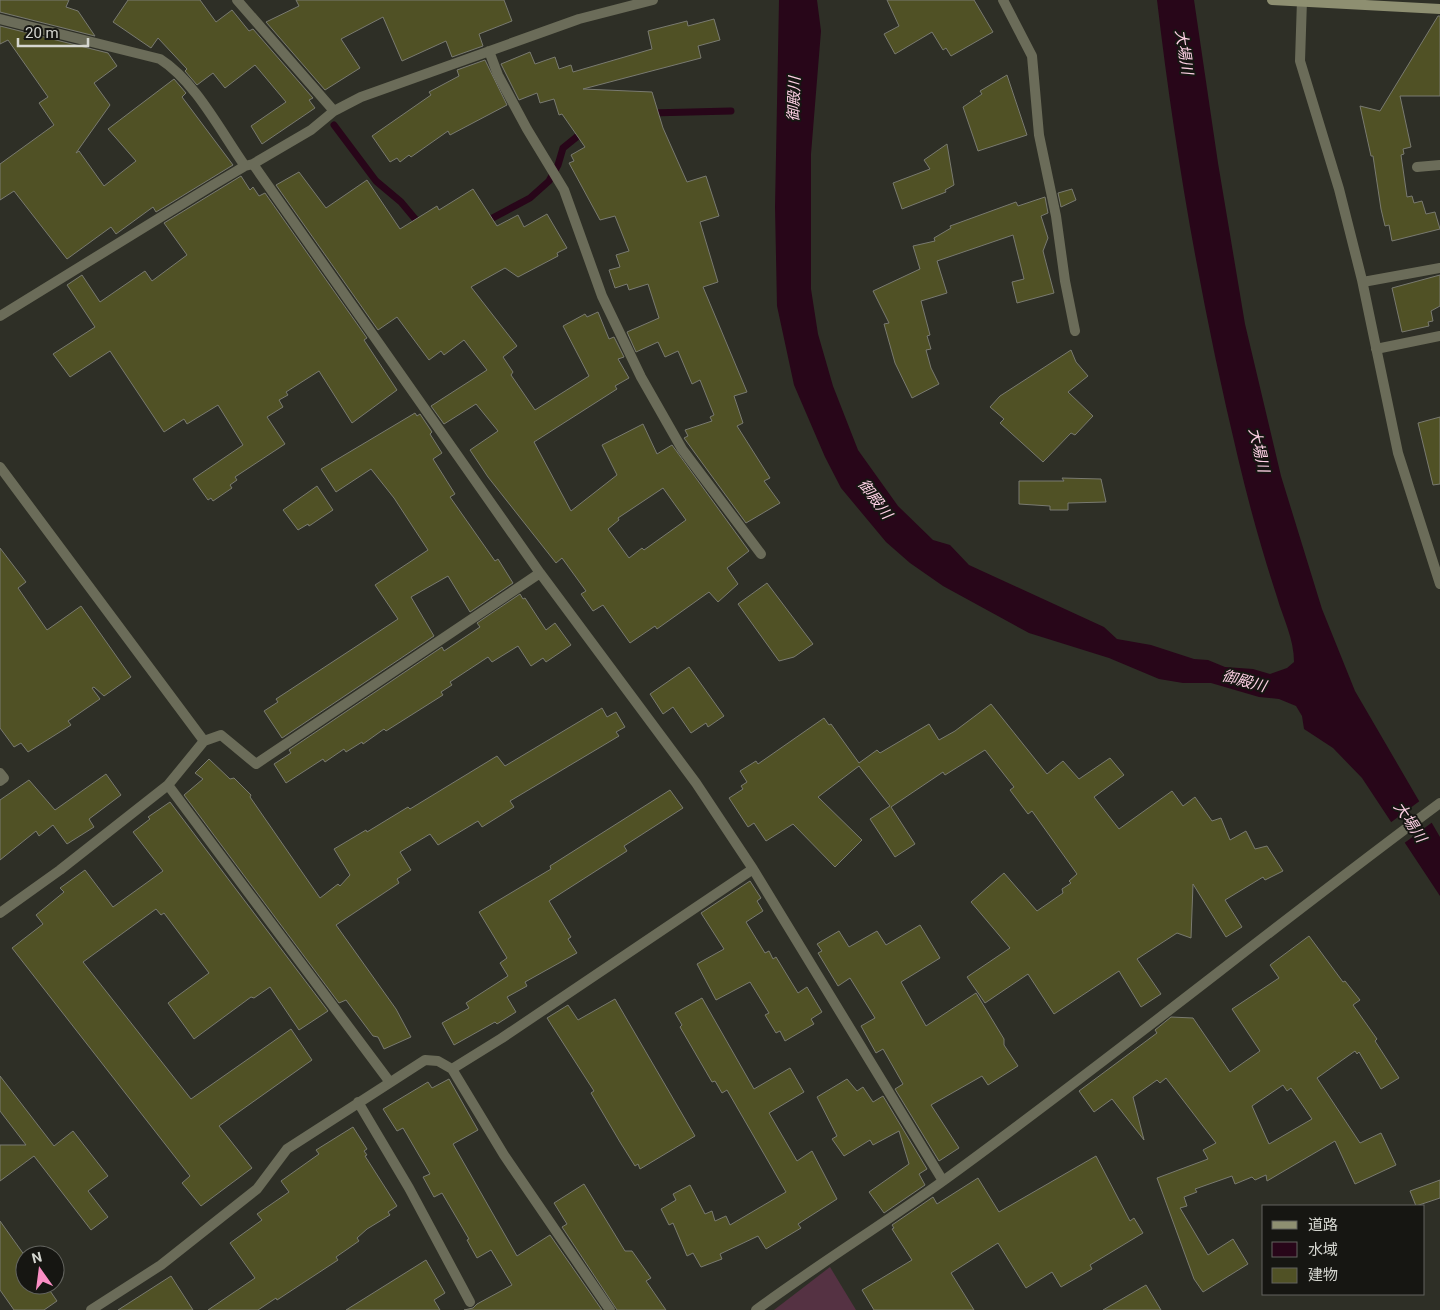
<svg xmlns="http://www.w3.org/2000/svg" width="1440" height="1310" viewBox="0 0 1440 1310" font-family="Roboto,'Noto Sans JP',sans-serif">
<rect width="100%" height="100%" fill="#2e2f26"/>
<!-- green -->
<path fill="#553243" d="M830,1267l26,43h-82z"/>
<!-- water -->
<path fill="#280619" d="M779,0h38l4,31 -10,123v135l7,45 15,52 25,64 40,56 35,34 17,5 19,20 135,62 13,12 34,6 43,14 14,1 17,7 28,2 17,5 17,-6 7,-6c0,-23 -11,-44 -17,-65 -15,-46 -28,-92 -39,-139 -36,-150 -63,-304 -81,-458h37l24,163 27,161 36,152 41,133 33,82 85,146v59l-78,-118 -29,-30 -29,-19 -2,-13 -6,-10 -17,-7 -20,-2 -48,-14h-28l-24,-4 -50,-21 -80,-25 -86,-47 -33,-23 -24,-21 -45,-54 -16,-31 -31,-72 -17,-79 -2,-99z"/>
<!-- pier -->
<path fill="#2e2f26" d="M1421,800l13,21 -31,23 -13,-21z"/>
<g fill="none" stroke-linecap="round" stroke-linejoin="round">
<!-- stream -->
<path stroke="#280619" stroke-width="7" d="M650,113l81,-2
M334,125l42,56 25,21 20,24
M485,222l45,-24 19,-17 9,-16 5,-17 21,-17"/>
</g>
<!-- building -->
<path fill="#505125" stroke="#797a70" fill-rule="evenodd" d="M0,0h69l-3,7 12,4 17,25 -95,-24z
M128,0h72l16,22 16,-12 17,21 4,-2 60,69 -4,2 6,8 -53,36 -11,-18 35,-24 -31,-37 -30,23 -12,-15 -16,12 -12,-14 2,-2 -29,-31 -7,10 -38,-26z
M296,0h208l8,21 -33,13 4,12 -31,11 -6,-16 -44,20 -19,-44 -42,22 19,29 -35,22 -59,-68 33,-16z
M887,0h87l19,32 -42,24 -5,-8 -3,2 -11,-18 -37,22 -11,-20 15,-8z
M1438,16h2v80h-40l11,51 -8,2 1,5 -3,1 6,42 5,-1 2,7 8,-2 4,13 9,-2 5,17 -48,12 -3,-16 -4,1 -4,-17 -8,-53h-2l-11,-50 20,5z
M714,19l6,21 -22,6 3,12 -118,31 69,3 11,36 24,54 19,-6 13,40 -19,6 18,60 -15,5 44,105 -13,4 9,27 -6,3 33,52 -6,3 16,22 -34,20 -62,-85 4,-2 -3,-6 27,-9 -2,-4 4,-2 -14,-35 -8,4 -14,-33 -13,6 -7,-15 -22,10 -9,-20 32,-14 -11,-34 -19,6 -2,-6 -12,4 -6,-18 11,-3 -4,-12 13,-4 -14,-35 -15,4 -31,-57 5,-2 -3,-6 14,-8 -23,-33 -3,1 -5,-16 -14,4 -3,-10 -18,7 -18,-36 29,-12 5,12 20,-7 4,12 12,-4 2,7 79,-23 -4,-18 39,-10 1,5z
M0,26l108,27 9,13 -23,17 16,22 -34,48 3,-2 25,35 32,-25 -28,-32 66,-50 12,14 -4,4 51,68 -77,47 -3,-5 -37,27 -5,-7 -44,32 -53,-68 -14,9v-36l54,-39 -15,-22 9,-6 -40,-57 -8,4z
M485,60l22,45 -57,30 -2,-4 -37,26 -2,-2 -9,7 -3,-4 -7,4 -18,-26 59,-41 -2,-3 30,-16 -2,-6z
M1007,75l20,60 -49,16 -15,-44 19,-13 -2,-3z
M947,144l7,41 -9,5 1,2 -44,17 -9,-26 37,-14 -6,-9z
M299,172l27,36 41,-28 33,49 37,-23 2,4 34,-21 24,37 21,-11 6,12 23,-13 20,34 -10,5 1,3 -40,21 -13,-9 -34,19 46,59 -14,11 10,15 -2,3 24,35 54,-34 -26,-50 22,-12 2,3 11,-5 11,27 5,-2 10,20 -6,2 11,19 -14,8 2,3 -83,53 37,69 46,-36 -15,-30 41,-21 14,30 15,-9 77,106 -22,17 11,16 -20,18 -9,-10 -52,37 -2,-3 -25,17 -27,-38 -10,6 -12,-17 5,-3 -24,-33 -6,5 -68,-86 -18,-27 28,-19 -22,-27 -32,20 -13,-18 56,-36 -23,-30 -20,15 -3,-4 -12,9 -32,-43 -19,13 -102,-145zM663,488l23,32 -42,30 -2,-2 -13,10 -21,-29 11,-9 -1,-2z
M241,176l9,14 3,-3 6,9 6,-3 102,145 -3,2 33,50 -45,33 -33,-52 -33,21 2,3 -9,5 4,7 -16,10 18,27 -50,33 2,3 -7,5 2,3 -19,13 -2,-3 -3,2 -15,-21 50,-34 -25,-40 -31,19 -3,-5 -20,13 -54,-81 -40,26 -17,-23 42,-27 -28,-42 15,-10 18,27 45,-31 7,10 35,-26 -23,-32z
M1072,189l4,11 -15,7 -3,-14z
M1045,197l3,16 -7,3 7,22 -5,13 11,42 -37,10 -5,-21 12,-3 -11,-44 -76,26 10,32 -26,8 9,34 -3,1 4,13 -5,1 5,18 8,16 -27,14 -17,-35 -11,-39 5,-1 -16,-32 47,-22 -7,-23 22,-5 -1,-3 17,-10 -1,-2 66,-24 2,4z
M1440,275v31l-9,5 2,10 -5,1 1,4 -27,6 -10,-44z
M1071,350l5,12 12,14 -20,16 25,24 -18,19 -4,-2 -28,29 -43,-39 4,-4 -14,-12 10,-11z
M415,413l2,3 3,-2 12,18 -2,2 12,19 -9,6 22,35 -5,3 45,64 3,-2 15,24 -43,29 -22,-36 -37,21 23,39 -152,102 -18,-27 14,-9 -2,-3 122,-80 -23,-34 53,-35 -34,-52 -23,-29 -35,23 -15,-23z
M1440,417v67l-7,1 -15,-62z
M1062,478l39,1 5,23 -38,1v7h-18v-4l-31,-2v-23h45z
M317,486l16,24 -24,16 -1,-2 -10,6 -15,-20z
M0,548l26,34 -8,6 29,42 34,-24 50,71 -27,19 -10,-9 -2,1 8,11 -32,22 3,4 -43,27 -7,-9 -7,4 -14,-19z
M767,583l46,61 -19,13 -15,4 -41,-57z
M520,594l3,5 2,-1 21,32 9,-7 16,22 -25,17 -3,-4 -12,8 -13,-20 -26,16 -4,-5 -38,25 2,3 -11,7 2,3 -57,36 -2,-2 -21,15 -1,-2 -16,10 -2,-3 -19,13 -2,-3 -37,24 -12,-19 17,-11 -2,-3 153,-103 2,4 36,-24 -3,-4z
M689,667l35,49 -16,11 -2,-4 -15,10 -18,-26 -10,7 -13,-20z
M991,704l56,70 16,-13 16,18 31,-21 14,17 -30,22 25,32 53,-38 11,15 12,-9 17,24 9,-3 9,22 16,-9 9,18 12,-3 16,25 -18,9 -2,-3 -38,23 17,27 -16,10 -33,-53 -2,54 -14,-5 -40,26 24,35 -20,13 -22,-36 -65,43 -26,-40 -43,29 -18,-26 43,-29 -39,-46 33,-29 33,38 26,-18 -1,-4 9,-6 -2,-2 8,-7 -45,-63 -4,3 -18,-24 4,-3 -29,-37 -40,25 -2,-3 -52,35 24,37 -20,13 -25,-38 20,-13 -31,-40 -41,31 44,43 -27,27 -42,-43 -27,17 -12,-18 -6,4 -19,-29 14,-9 -2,-3 6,-4 -7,-11 16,-10 2,3 66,-46 5,7 2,-1 28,39 18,-13 3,3 49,-29 10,16 16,-9z
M602,708l5,9 9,-5 9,15 -9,5 3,4 -109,65 4,6 -32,20 -4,-6 -40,24 -8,-11 -30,18 11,18 -14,9 2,4 -63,42 60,84 15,28 -27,12 -6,-12 -5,-1 -27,-36 -7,3 -155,-208 19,-16 -8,-6 14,-14 21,20 4,-1 17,17 -1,2 70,101 18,-14 2,2 10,-11 -16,-26 32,-19 1,2 41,-25 2,2 87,-53 8,10z
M106,774l15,21 -32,24 5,8 -27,17 -14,-19 -14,11 -3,-5 -36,29v-60l29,-20 26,30z
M670,790l13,18 -59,38 3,5 -78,50 22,36 -3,2 9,14 -52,29 2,4 -20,11 9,15 -19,12 -2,-2 -41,23 -12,-22 27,-15 -3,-5 42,-27 -8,-13 7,-5 -28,-46 72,-43 -1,-3z
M170,802l158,209 -29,19 -29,-43 -16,11 -3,-1 -57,42 -26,-36 41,-30 -45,-60 -3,2 -5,-6 -73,53 108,137 100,-70 21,31 -93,66 33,42 -51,38 -19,-23 8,-7 -178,-228 31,-24 -7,-9 28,-23 -4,-4 25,-18 28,37 50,-36 -30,-39 17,-13 -2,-2z
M750,881l11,17 -4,3 6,10 -17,11 19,31 4,-2 4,8 3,-2 22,36 9,-6 15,25 -11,7 3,5 -29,17 -5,-10 -4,2 -11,-18 4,-2 -19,-31 -34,18 -19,-36 27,-15 -23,-36z
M920,925l20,33 -39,24 25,44 50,-33 28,46v6l14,21 -30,19 -6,-9 -51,29 28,43 -20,13 -44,-72 8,-5 -20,-35 -7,4 -15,-27 14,-8 -25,-40 -12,8 -20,-33 4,-2 -5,-7 22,-13 10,16 28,-16 9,14z
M1309,936l34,46 2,-1 15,19 -7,5 24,34 -2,2 24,37 -18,11 -22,-37 -2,2 -2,-3 -38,27 43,65 21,-10 15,32 -41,19 -20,-43 -68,40 -1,-6 -11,5 -3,-3 -17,7 -3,-8 -37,13 2,3 -13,5 3,9 -7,2 28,47 25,-16 15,25 -45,28 -9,-13 -37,-101 51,-19 -5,-9 13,-7 -50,-65 -6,5 -3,-3 -24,17 11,43 -32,-41 -18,13 -15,-21 78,-58 -2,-3 16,-13 22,1 37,54 30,-21 -28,-42 47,-31 -9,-13zM1283,1085l4,6 4,-3 21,31 -43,25 -17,-38z
M702,998l52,91 36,-21 14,24 -35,21 28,48 15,-10 25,48 -39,25 3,4 -35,21 -8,-13 -38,18 2,5 -21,8 -8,-14 -6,3 -14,-33 -4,2 -8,-16 15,-9 -3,-6 17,-9 15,29 7,-3 3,10 11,-5 4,9 56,-33 -59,-102 -5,3 -7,-12 -3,1 -32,-55 2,-2 -7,-12z
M615,999l80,137 -55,33 -2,-5 -3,2 -15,-24 -29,-49 3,-2 -47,-73 21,-13 10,15z
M0,1076l54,70 19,-15 35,45 -20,15 20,26 -17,13 -57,-74 -34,25v-36h26l-26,-34z
M449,1079l29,51 -25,14 64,112 33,-21 52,75h-138l9,-2 4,-4 35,-19 -21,-35 -14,8 -10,-18 2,-1 -27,-46 -8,4 -11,-20 7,-3 -27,-46 -6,3 -14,-22 45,-27 4,6z
M847,1079l10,12 6,-4 10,15 10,-6 44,73 -8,5 6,11 -41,28 -15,-21 40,-28 -10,-33 -26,14 -3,-5 -26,16 -12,-17 5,-3 -20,-39z
M353,1127l14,22 -3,2 3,4 -2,1 32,50 -9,6 2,3 -23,14 -10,9 2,3 -23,16 2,3 -61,40 -1,-2 -18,12h-50l47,-32 -25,-35 32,-23 -5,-6 32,-22 -8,-11 38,-27 -3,-4z
M1096,1156l34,65 4,-3 9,15 -53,32 2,4 -31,18 -9,-15 -26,16 -28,-45 -47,30 23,37h-100l-12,-20 50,-30 -20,-31 2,-1 -2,-3 41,-28 4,7 41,-26 21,34z
M1440,1180v18l-24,8 -6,-15z
M584,1184l41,67h7l19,27 -5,3 20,29h-49l-55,-83 5,-3 -13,-21z
M0,1221l25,35v29h21l11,16 -13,9h-30l-14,-20z
M426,1260l19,33 -11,7 6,10h-94z
M171,1276l22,34h-75z
M1146,1285l15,25h-58z"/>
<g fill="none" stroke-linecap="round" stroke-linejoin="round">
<!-- street -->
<path stroke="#6b6c59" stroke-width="10" d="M237,0l97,111 27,-14 218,-78 74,-19
M1003,0l29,56 7,79 17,81 9,65 10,50
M1302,0l-2,61 39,128 23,91 36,173 42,131
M0,19l160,40c35,22 61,73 85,107
M489,51l9,24 29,54 37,61 38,106 39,81 41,72 79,105
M253,164l287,409 156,210 57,86 190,312
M1417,167l23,-2
M1363,282l77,-14
M0,316l213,-131 32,-19 8,-2 58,-34 23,-19
M1376,349l64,-13
M0,467l204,274
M0,773l4,5 -4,3
M168,785l221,296
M0,913l60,-43 108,-85 36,-44 17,-6 35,29 284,-191
M452,1069l50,-31 251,-169
M358,1102l51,86 61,114
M91,1310l70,-45 96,-76 30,-40 138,-89 13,1 14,8 52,86 106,155
M756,1310c61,-45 126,-85 187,-129 168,-122 330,-254 497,-378"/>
<!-- secondary -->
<path stroke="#8e8f71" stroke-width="10" d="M1272,0l168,9"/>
</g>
<g text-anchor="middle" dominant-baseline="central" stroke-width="4" stroke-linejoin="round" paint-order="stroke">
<!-- water labels -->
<g font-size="15" font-style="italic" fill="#fed1e5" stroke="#161612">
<text transform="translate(1184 52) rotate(81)">大場川</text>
<text transform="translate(794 99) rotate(-88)">御殿川</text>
<text transform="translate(1259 450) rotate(77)">大場川</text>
<text transform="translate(875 499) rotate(53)">御殿川</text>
<text transform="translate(1244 681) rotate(15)">御殿川</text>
<text transform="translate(1410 822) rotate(56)">大場川</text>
</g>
</g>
<!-- legend -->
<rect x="1262" y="1205" width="162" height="90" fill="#161612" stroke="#62635e"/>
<rect x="1272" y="1221" width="25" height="8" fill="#8e8f71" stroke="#62635e"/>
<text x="1308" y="1230" font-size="15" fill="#d5d6d0">道路</text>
<rect x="1272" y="1242" width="25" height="15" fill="#280619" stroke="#62635e"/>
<text x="1308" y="1255" font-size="15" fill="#d5d6d0">水域</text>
<rect x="1272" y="1268" width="25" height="15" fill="#505125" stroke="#62635e"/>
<text x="1308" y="1280" font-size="15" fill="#d5d6d0">建物</text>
<!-- north arrow -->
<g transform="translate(40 1270) rotate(346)"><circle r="24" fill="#161612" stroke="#62635e"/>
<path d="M0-4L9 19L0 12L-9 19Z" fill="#fb8fc5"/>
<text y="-8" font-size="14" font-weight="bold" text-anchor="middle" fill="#d5d6d0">N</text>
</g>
<!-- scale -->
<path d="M18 38v8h70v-8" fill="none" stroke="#d5d6d0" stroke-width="2.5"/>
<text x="25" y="38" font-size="15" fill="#d5d6d0" stroke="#161612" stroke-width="4" paint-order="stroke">20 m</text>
</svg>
